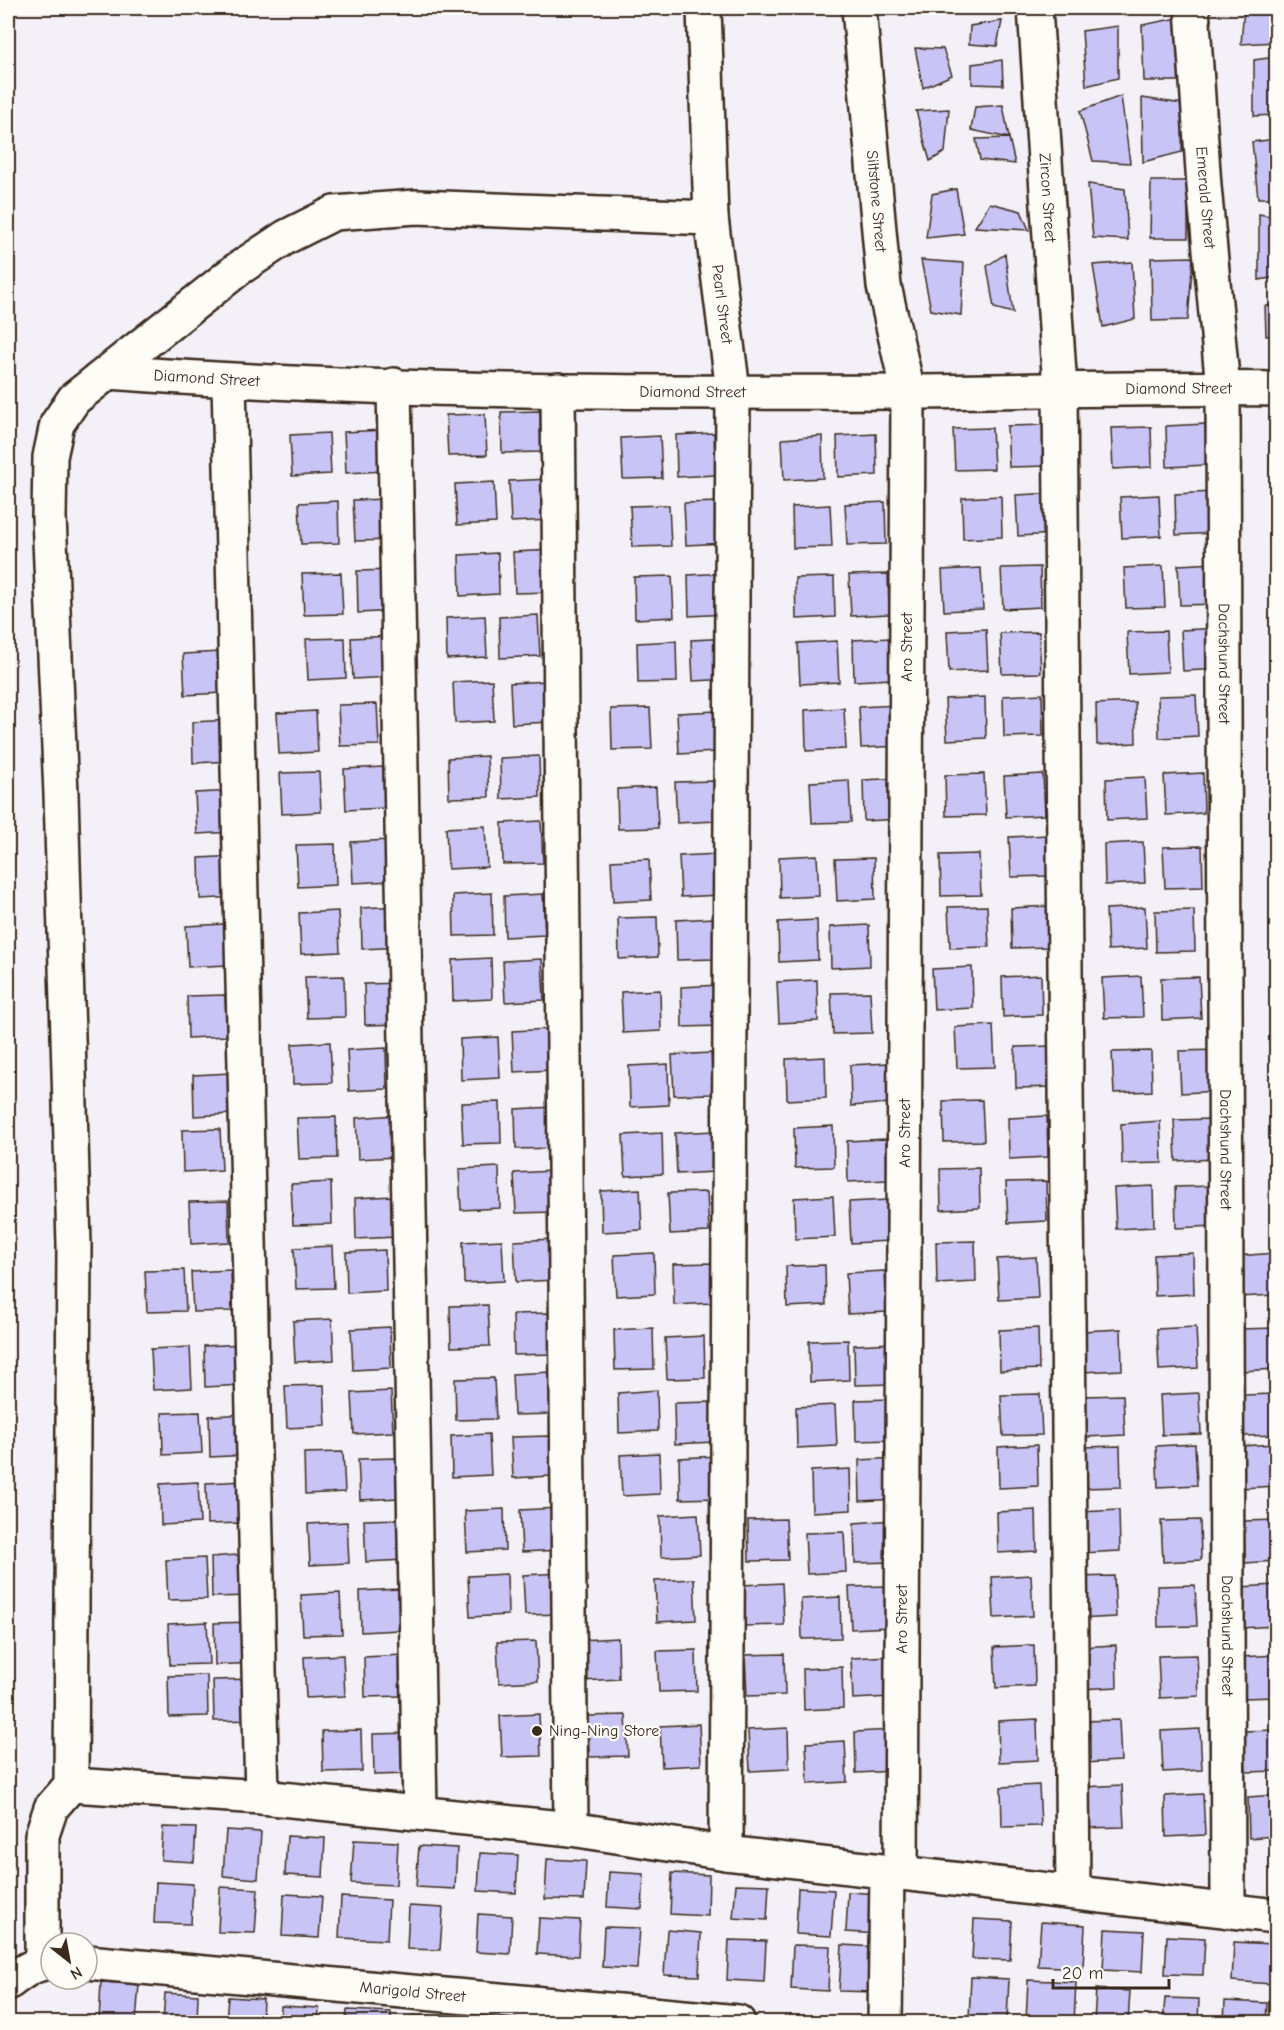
<svg xmlns="http://www.w3.org/2000/svg" width="1284" height="2030" viewBox="0 0 1284 2030" font-family="'Comic Neue',sans-serif">
<rect width="100%" height="100%" fill="#f3f1f7"/>
<filter id="ink" filterUnits="userSpaceOnUse"><feTurbulence type="fractalNoise" baseFrequency=".0167" numOctaves="2"/><feDisplacementMap in="SourceGraphic" scale="12" xChannelSelector="R" yChannelSelector="G"/><feConvolveMatrix kernelMatrix="1 2 1 2 8 2 1 2 1" color-interpolation-filters="sRGB"/></filter>
<g filter="url(#ink)">
<!-- building -->
<path fill="#c9c4f6" stroke="#3b2a1e" stroke-width="1.5" d="M913,8h24l2,5 -25,1z
M1244,8h32v34l-35,2z
M1178,18l2,63h-36l-2,-56z
M1002,21l-5,25 -28,-2 1,-18z
M1118,26v52l-32,8 -4,-55z
M915,48l28,1 9,26 -29,13z
M1276,57v58l-22,1v-56z
M1002,60l1,25 -31,-1v-20z
M1121,96l9,67 -37,-2 -13,-50z
M1142,98l41,6 -1,48 -39,10z
M1003,105l6,33 -38,-8 4,-23z
M949,109l-4,43 -15,9 -14,-50z
M1009,138l6,26 -35,-4 -4,-21z
M1276,139v59h-18l-6,-56z
M1151,181h37v57h-38z
M1088,184l37,5 3,51 -35,-2z
M956,189l8,45 -38,4 6,-44z
M990,203l31,8 8,19 -54,-3z
M1259,214l17,3v60l-17,3z
M1005,254l8,59 -19,-5 -7,-42z
M1193,257l-5,63 -36,1 -1,-63z
M921,260l43,3 -3,52 -30,-5z
M1132,262l3,57 -32,8 -10,-62z
M1276,305v30l-10,1 -1,-30z
M540,411l1,41 -39,1 -1,-41z
M485,414l2,41 -39,1 -2,-41z
M1205,424l2,41 -40,2 -1,-41z
M1046,425l2,41 -39,1 -2,-41z
M1151,427l1,40 -39,2 -2,-41z
M992,428l2,41 -39,1 -2,-41z
M383,430l2,41 -39,2 -2,-41z
M329,433l2,41 -39,2 -2,-41z
M714,433l2,42 -39,2 -1,-42z
M876,434l1,41 -39,2 -1,-41z
M660,436l2,42 -39,1 -2,-41z
M822,436l1,42 -39,2 -2,-41z
M1270,446h6v41l-5,1z
M548,479l2,41 -39,2 -2,-41z
M494,482l2,41 -39,2 -2,-41z
M1213,492l2,41 -39,2 -1,-41z
M1055,493l2,41 -39,2 -2,-41z
M1159,495l2,41 -39,2 -2,-41z
M1001,496l1,41 -39,2 -1,-41z
M392,499l1,41 -38,1 -2,-41z
M338,501l1,42 -38,1 -2,-41z
M723,502l2,41 -39,2 -2,-42z
M885,502l1,42 -39,1 -2,-41z
M669,505l2,41 -39,1 -2,-41z
M830,505l2,42 -39,1 -1,-41z
M552,550l2,42 -39,1 -2,-41z
M498,553l1,41 -39,2 -1,-41z
M1217,563l2,41 -39,1 -2,-40z
M1163,566l2,41 -39,1 -2,-40z
M1040,567l1,40 -38,2 -2,-41z
M981,568l2,41 -39,2 -2,-41z
M395,570l2,41 -39,2 -1,-42z
M341,573l2,41 -39,1 -2,-41z
M727,573l1,41 -39,2 -1,-41z
M888,574l1,40 -38,2 -2,-41z
M672,576l2,41 -39,2 -1,-42z
M834,577l1,40 -39,2 -1,-41z
M538,615l2,41 -40,2 -1,-41z
M485,616l2,41 -40,2 -1,-41z
M1221,628l1,41 -39,2 -2,-41z
M986,629l2,41 -39,2 -2,-41z
M1166,631l2,41 -39,2 -2,-42z
M1039,632l2,41 -39,1 -2,-41z
M390,636l1,41 -38,2 -2,-41z
M345,638l1,40 -38,2 -2,-41z
M730,638l2,41 -39,2 -2,-41z
M891,638l2,41 -39,2 -1,-41z
M676,641l1,41 -39,1 -1,-40z
M837,641l2,41 -39,2 -2,-41z
M221,652l2,41 -38,2 -2,-41z
M492,680l2,41 -39,2 -2,-41z
M549,681l1,41 -38,2 -2,-41z
M1042,694l1,42 -39,1 -1,-41z
M1196,695l2,41 -39,2 -1,-42z
M985,697l1,41 -39,2 -2,-41z
M1135,702l1,41 -39,2 -1,-41z
M377,704l2,41 -39,1 -2,-41z
M898,705l2,41 -39,2 -2,-41z
M650,708l2,41 -40,1 -1,-41z
M844,708l2,41 -40,2 -1,-41z
M316,711l2,41 -39,2 -2,-41z
M716,711l1,41 -38,2 -2,-41z
M1273,719h3v41h-1z
M231,720l2,41 -40,2 -1,-41z
M487,756l2,41 -40,1 -1,-40z
M539,756l1,41 -39,2 -1,-41z
M383,767l2,41 -39,2 -2,-41z
M319,772l2,40 -39,2 -2,-41z
M1203,773l1,40 -38,2 -2,-40z
M984,774l2,41 -40,1 -1,-41z
M1043,774l2,41 -39,2 -2,-41z
M1145,777l2,41 -40,2 -1,-41z
M901,778l2,41 -39,2 -1,-41z
M849,780l2,42 -39,1 -2,-41z
M714,781l2,40 -39,2 -2,-41z
M656,787l2,41 -40,1 -1,-40z
M234,791l1,41 -38,2 -2,-41z
M1273,793h3v41h-1z
M541,821l2,42 -40,1 -1,-41z
M485,826l2,41 -39,2 -2,-41z
M1048,835l1,41 -38,1 -2,-40z
M390,840l2,41 -39,2 -2,-41z
M1143,842l2,41 -40,2 -1,-41z
M335,844l1,41 -38,2 -2,-42z
M1202,846l1,41 -38,1 -2,-41z
M719,854l1,41 -39,2 -2,-41z
M979,854l2,41 -40,1 -1,-41z
M817,855l2,41 -39,2 -1,-41z
M237,856l2,41 -39,2 -1,-41z
M874,858l1,41 -38,2 -2,-42z
M649,859l2,41 -38,2 -2,-41z
M492,893l1,42 -39,1 -1,-41z
M543,894l2,41 -40,2 -1,-41z
M400,906l2,41 -40,2 -1,-41z
M987,906l2,41 -39,1 -2,-41z
M1049,906l2,41 -39,1 -1,-40z
M1145,907l2,41 -39,2 -2,-41z
M1194,910l1,41 -39,1 -1,-41z
M338,911l2,41 -39,2 -2,-41z
M657,917l1,40 -39,2 -1,-41z
M714,918l2,41 -39,1 -1,-40z
M817,920l1,40 -39,2 -1,-40z
M225,924l2,41 -39,2 -2,-41z
M869,925l1,41 -39,2 -1,-41z
M1274,929h2l-1,42z
M491,958l1,41 -39,2 -1,-41z
M542,959l2,41 -39,2 -2,-41z
M972,967l1,41 -39,2 -2,-41z
M1041,975l1,40 -39,2 -1,-40z
M344,976l1,41 -38,1 -2,-41z
M1141,976l2,41 -39,1 -2,-40z
M1199,977l2,41 -39,2 -1,-42z
M817,980l1,41 -39,2 -2,-41z
M403,983l2,41 -40,1 -1,-41z
M720,985l1,41 -39,1 -1,-40z
M660,990l1,41 -38,2 -2,-41z
M870,992l2,41 -39,1 -2,-41z
M225,995l2,41 -39,2 -1,-42z
M993,1025l2,42 -38,1 -2,-41z
M551,1029l2,41 -39,2 -2,-41z
M498,1037l2,41 -39,2 -1,-41z
M330,1042l2,41 -39,1 -1,-40z
M1054,1046l1,41 -39,1 -1,-41z
M386,1048l1,41 -38,2 -2,-41z
M1218,1050l2,41 -39,2 -2,-42z
M1151,1051l1,40 -38,2 -2,-41z
M711,1053l2,41 -39,1 -2,-40z
M825,1057l1,41 -39,2 -1,-41z
M889,1063l2,40 -40,3 -1,-41z
M668,1064l1,41 -39,2 -1,-41z
M231,1073l2,41 -39,2 -1,-41z
M982,1100l2,41 -40,1 -1,-41z
M500,1102l1,41 -38,1 -2,-41z
M554,1107l2,41 -40,1 -1,-40z
M395,1115l1,42 -38,2 -2,-41z
M1047,1116l1,41 -39,2 -1,-41z
M336,1117l1,41 -38,1 -2,-41z
M1213,1119l2,40 -39,2 -2,-41z
M1160,1121l2,42 -40,1 -1,-40z
M833,1126l1,41 -39,1 -1,-40z
M220,1129l2,41 -39,2 -1,-42z
M714,1131l1,41 -38,2 -2,-41z
M662,1133l1,41 -38,2 -2,-41z
M886,1139l1,41 -39,2 -1,-41z
M499,1167l1,41 -39,2 -2,-41z
M979,1168l1,40 -39,2 -1,-41z
M553,1171l2,41 -39,1 -2,-40z
M1046,1181l1,40 -39,2 -2,-41z
M331,1182l1,42 -39,1 -2,-41z
M1153,1186l1,41 -38,2 -2,-41z
M1214,1186l1,40 -39,2 -1,-41z
M640,1189l2,41 -40,2 -1,-41z
M707,1192l2,40 -39,2 -2,-41z
M394,1196l1,41 -39,2 -1,-41z
M833,1196l2,41 -40,2 -1,-41z
M888,1200l2,41 -39,2 -2,-41z
M228,1201l1,41 -38,2 -2,-42z
M553,1239l2,41 -39,2 -2,-41z
M502,1240l2,41 -40,2 -1,-41z
M975,1241l1,41 -39,2 -1,-42z
M332,1246l2,42 -38,1 -2,-41z
M385,1250l1,41 -39,2 -1,-41z
M654,1253l1,41 -39,2 -2,-41z
M1193,1253l1,41 -39,2 -1,-41z
M1276,1253v42l-38,2 -2,-41z
M1036,1257l2,41 -39,2 -2,-41z
M712,1263l1,40 -39,2 -1,-41z
M825,1265l1,40 -39,2 -1,-41z
M184,1270l2,41 -39,1 -2,-41z
M231,1270l1,41 -39,1 -2,-40z
M885,1271l2,41 -39,2 -2,-41z
M488,1305l2,41 -39,1 -1,-41z
M551,1313l2,41 -39,1 -1,-41z
M332,1319l2,41 -39,2 -2,-41z
M390,1327l1,41 -38,2 -2,-41z
M1196,1327l2,41 -39,2 -2,-41z
M653,1328l1,41 -39,1 -1,-40z
M1038,1328l1,41 -39,2 -1,-41z
M1276,1328v41l-34,2 -2,-42z
M1121,1329l1,41 -39,2 -1,-41z
M704,1336l1,42 -38,1 -2,-41z
M848,1340l1,40 -39,2 -1,-41z
M893,1343l1,41 -39,1 -1,-40z
M243,1344l1,41 -39,2 -1,-41z
M190,1347l2,41 -39,2 -2,-41z
M552,1372l1,42 -39,1 -2,-41z
M494,1378l2,41 -40,1 -1,-41z
M324,1385l2,41 -39,2 -2,-42z
M657,1390l1,41 -39,2 -1,-40z
M391,1391l2,41 -39,2 -2,-41z
M1199,1393l2,41 -39,1 -2,-40z
M1040,1394l2,41 -39,1 -2,-41z
M1276,1394v41l-32,1 -1,-41z
M1123,1395l2,40 -39,2 -2,-41z
M893,1399l2,41 -39,1 -1,-41z
M712,1402l2,40 -39,2 -1,-41z
M835,1405l2,41 -40,2 -1,-41z
M200,1412l2,41 -39,2 -1,-42z
M248,1414l1,41 -39,2 -1,-41z
M489,1434l2,41 -39,2 -1,-41z
M550,1436l1,40 -38,2 -2,-41z
M1195,1444l2,41 -39,2 -2,-41z
M1276,1444v42l-35,2 -2,-42z
M1037,1445l1,41 -39,2 -1,-41z
M1120,1446l1,41 -39,1 -1,-41z
M343,1452l2,40 -40,2 -1,-41z
M659,1453l1,41 -38,2 -2,-41z
M718,1456l1,42 -39,1 -1,-41z
M397,1458l2,40 -39,2 -2,-41z
M898,1458l1,41 -39,2 -1,-41z
M850,1469l1,41 -39,2 -1,-41z
M245,1481l1,42 -39,1 -1,-41z
M198,1482l2,41 -39,2 -1,-41z
M559,1508l2,42 -39,2 -2,-42z
M504,1509l1,41 -38,2 -2,-41z
M1036,1510l1,41 -39,2 -1,-41z
M1119,1510l1,41 -39,2 -1,-41z
M698,1514l2,41 -39,2 -1,-41z
M403,1519l2,41 -39,2 -2,-42z
M786,1519l2,41 -39,1 -1,-41z
M893,1520l1,42 -39,1 -1,-40z
M1200,1520l1,40 -38,2 -2,-41z
M1276,1520v41l-31,2 -1,-42z
M347,1522l2,41 -39,2 -2,-41z
M844,1532l2,40 -39,2 -2,-41z
M250,1554l1,42 -39,1 -1,-40z
M205,1558l2,41 -39,1 -2,-40z
M562,1573l2,41 -39,1 -2,-40z
M507,1574l1,41 -38,2 -2,-41z
M1031,1575l2,41 -39,2 -2,-41z
M1114,1576l2,41 -39,2 -2,-42z
M694,1579l2,41 -39,2 -2,-41z
M782,1583l2,42 -39,1 -2,-41z
M1195,1585l2,41 -39,1 -1,-41z
M1276,1585v41l-36,2 -1,-41z
M888,1586l2,41 -39,2 -2,-42z
M399,1589l1,41 -39,2 -1,-41z
M340,1593l2,41 -39,1 -2,-40z
M840,1597l1,41 -39,1 -1,-40z
M207,1622l2,42 -39,1 -2,-41z
M253,1622l1,41 -39,2 -1,-42z
M618,1638l1,41 -38,2 -2,-41z
M536,1641l2,40 -39,2 -2,-41z
M1034,1645l1,41 -39,2 -2,-41z
M1116,1645l1,42 -38,2 -2,-42z
M696,1650l1,41 -38,1 -2,-41z
M784,1654l1,41 -38,1 -2,-41z
M343,1655l2,41 -39,2 -2,-41z
M403,1655l1,41 -39,1 -1,-40z
M1197,1655l2,41 -39,2 -2,-42z
M1276,1655v42l-33,1 -2,-41z
M890,1656l1,41 -38,2 -2,-41z
M842,1667l1,41 -39,2 -1,-41z
M207,1675l1,41 -39,1 -1,-41z
M252,1679l1,41 -39,1 -1,-41z
M539,1714l2,42 -39,1 -2,-41z
M626,1715l2,41 -39,1 -1,-41z
M1037,1719l1,41 -39,2 -1,-41z
M1119,1720l2,41 -39,2 -1,-42z
M699,1724l2,41 -39,2 -2,-41z
M788,1728l1,41 -39,2 -2,-41z
M1200,1729l2,41 -39,2 -2,-41z
M361,1730l1,41 -39,1 -1,-41z
M893,1730l2,41 -39,2 -1,-41z
M1276,1730v41l-30,1 -2,-41z
M412,1733l1,41 -39,1 -1,-41z
M845,1741l2,41 -39,2 -2,-41z
M1039,1785l2,41 -39,1 -1,-40z
M1122,1785l2,42 -39,1 -2,-41z
M1203,1794l2,41 -39,2 -1,-41z
M1276,1795v41l-27,2 -1,-41z
M163,1827l33,1 -2,34 -33,-2z
M226,1830l35,2 -3,47 -35,-3z
M287,1836l38,2 -2,39 -38,-2z
M354,1840l44,2 -2,43 -45,-2z
M419,1846l38,2 -2,41 -39,-2z
M480,1853l38,2 -2,38 -38,-2z
M547,1859l39,2 -2,39 -39,-1z
M609,1872l35,2 -2,35 -35,-2z
M672,1873l37,2 -1,41 -38,-2z
M156,1882l37,2 -2,40 -37,-1z
M736,1884l33,1 -2,35 -34,-2z
M220,1887l38,2 -3,44 -37,-1z
M798,1888l36,2 -3,46 -35,-2z
M848,1892l33,2 -3,40 -32,-2z
M284,1894l38,2 -3,42 -37,-2z
M341,1897l48,3 -2,40 -48,-2z
M409,1906l34,2 -3,42 -33,-1z
M478,1914l34,2 -2,38 -34,-2z
M539,1918l41,2 -2,36 -41,-2z
M974,1919l38,2 -2,39 -38,-1z
M1041,1922l44,3 -2,43 -45,-2z
M604,1927l36,1 -3,41 -35,-2z
M1105,1929l39,2 -2,41 -39,-2z
M667,1930l34,3 -2,43 -35,-1z
M1167,1936l38,2 -2,37 -38,-1z
M729,1940l37,1 -2,41 -37,-2z
M1234,1942l39,2 -2,40 -39,-3z
M793,1945l37,1 -2,45 -37,-2z
M842,1945l35,2 -2,45 -36,-1z
M971,1977l38,2 -2,41 -38,-2z
M1028,1980l48,2 -2,40 -48,-1z
M101,1982l38,2 -3,38h-37z
M1096,1989l34,2 -2,31h-34z
M165,1993l33,2 -1,27h-34z
M228,1997l35,2 -1,23h-36z
M1165,1998l34,1 -1,23h-35z
M1225,2001l42,2 -1,19h-42z
M281,2006l38,2 -1,14h-38z
M347,2010l44,2v10h-45z
M412,2016l39,2v4h-40z"/>
<g fill="none" stroke-linecap="round" stroke-linejoin="round">
<defs>
<g id="minor">
<path id="s1" d="M704,8l7,210 22,173 -7,1462"/>
<path id="s2" d="M859,8l25,278 24,106 -7,1481"/>
<path id="s3" d="M1035,8l25,381 13,1502"/>
<path id="s4" d="M1192,8l12,178 19,202 5,1523"/>
<path id="s5" d="M109,372c265,20 532,21 798,20 123,-1 246,-5 369,-3"/>
<path d="M229,381l33,1416"/>
<path d="M394,385l26,1427"/>
<path d="M558,390l13,1439"/>
<path d="M71,1785l191,12 309,32 155,24 550,63"/>
<path d="M42,1962v-127l9,-27 20,-23 3,-541 -13,-450 -12,-277 1,-60 7,-33 17,-25 164,-130 48,-32 48,-24 82,-6 295,11"/>
<path id="s6" d="M87,1962l651,60"/>
<path d="M8,1983c13,-10 26,-20 43,-21"/>
<path d="M885,2022l2,-150"/>
</g>
</defs>
<!-- minor casing -->
<use href="#minor" stroke="#3b2a1e" stroke-width="38"/>
<!-- minor -->
<use href="#minor" stroke="#fdfcf7" stroke-width="33"/>
</g>
</g>
<!-- markers -->
<circle fill="#3b2a1e" stroke="#fdfcf7" stroke-width="2" cx="537" cy="1731" r="6"/>
<g text-anchor="middle" dominant-baseline="central" stroke-width="4.5" stroke-linejoin="round" paint-order="stroke">
<!-- street labels -->
<g font-size="16" fill="#3b2a1e" stroke="#fdfcf7">
<text stroke="none"><textPath href="#s3" startOffset="190">Zircon Street</textPath></text>
<text stroke="none"><textPath href="#s4" startOffset="190">Emerald Street</textPath></text>
<text stroke="none"><textPath href="#s2" startOffset="194">Siltstone Street</textPath></text>
<text stroke="none"><textPath href="#s1" startOffset="297">Pearl Street</textPath></text>
<text stroke="none"><textPath href="#s5" startOffset="98">Diamond Street</textPath></text>
<text stroke="none"><textPath href="#s5" startOffset="1070">Diamond Street</textPath></text>
<text stroke="none"><textPath href="#s5" startOffset="584">Diamond Street</textPath></text>
<text transform="translate(907 647) rotate(-90)">Aro Street</text>
<text stroke="none"><textPath href="#s4" startOffset="657">Dachshund Street</textPath></text>
<text transform="translate(905 1133) rotate(-90)">Aro Street</text>
<text stroke="none"><textPath href="#s4" startOffset="1143">Dachshund Street</textPath></text>
<text transform="translate(902 1619) rotate(-90)">Aro Street</text>
<text stroke="none"><textPath href="#s4" startOffset="1629">Dachshund Street</textPath></text>
<text stroke="none"><textPath href="#s6" startOffset="327">Marigold Street</textPath></text>
</g>
<!-- poi labels -->
<g font-size="16" fill="#3b2a1e" stroke="#fdfcf7" text-anchor="start">
<text x="549" y="1731">Ning-Ning Store</text>
</g>
</g>
<!-- margin -->
<rect width="1284" height="2030" fill="none" stroke="#fdfcf7" stroke-width="30"/>
<rect x="15" y="15" width="1254" height="2000" fill="none" stroke="#3b2a1e" stroke-width="2" filter="url(#ink)"/>
<!-- north arrow -->
<g transform="translate(69 1961) rotate(149)"><circle r="28" fill="#fdfcf7" stroke="#afa8a0" stroke-width="1.5"/>
<path d="M0-4.5L10 22L0 15L-10 22Z" fill="#3b2a1e"/>
<text y="-9" font-size="16" font-weight="bold" text-anchor="middle" fill="#3b2a1e">N</text>
</g>
<!-- scale -->
<path d="M1053 1979v9h116v-9" fill="none" stroke="#3b2a1e" stroke-width="3"/>
<text x="1062" y="1979" font-size="18" fill="#3b2a1e" stroke="#fdfcf7" stroke-width="4.5" paint-order="stroke">20 m</text>
</svg>
